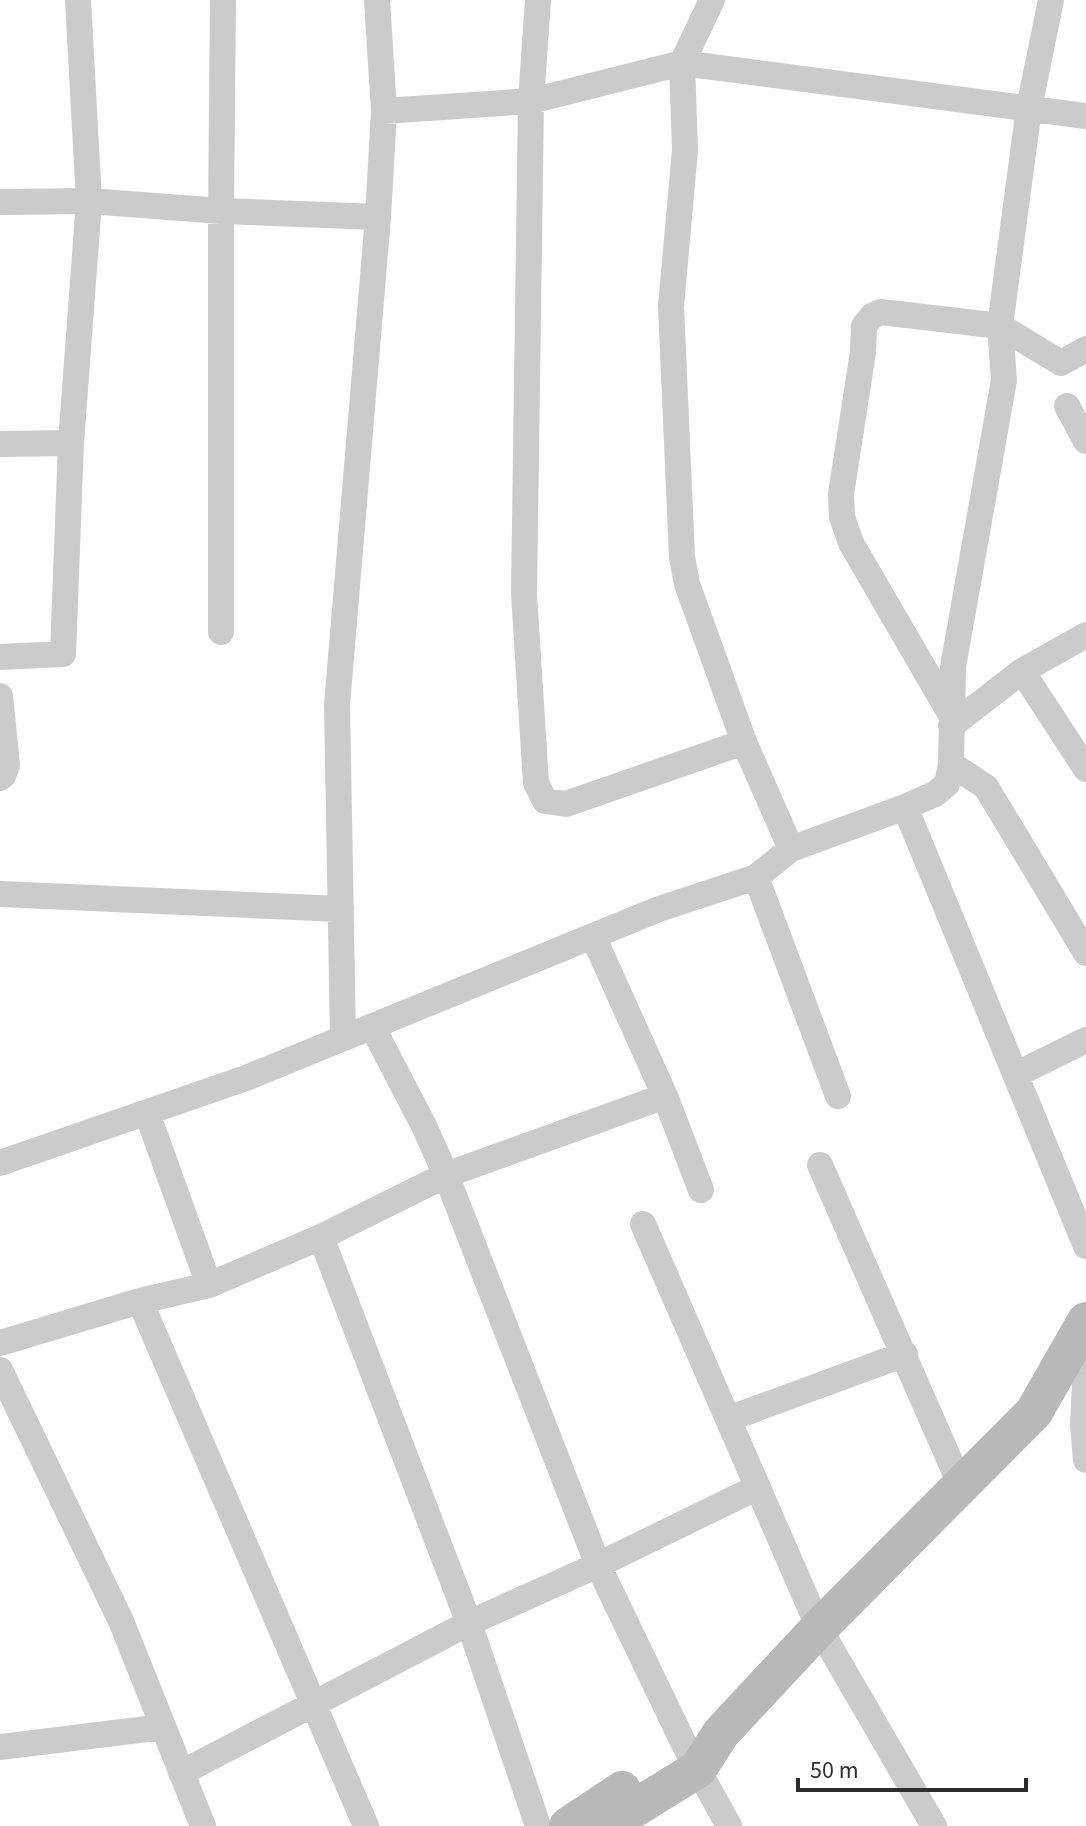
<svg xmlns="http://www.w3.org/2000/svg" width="1086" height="1826" viewBox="0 0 1086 1826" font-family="'Source Sans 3',sans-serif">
<rect width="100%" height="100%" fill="#fff"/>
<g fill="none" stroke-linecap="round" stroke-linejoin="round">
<!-- street -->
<path stroke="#cbcbcb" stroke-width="26" d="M538,0l-7,101 -7,493 12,189 9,18 21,3 178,-62 47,107 114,-42
M712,0l-30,63 404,53
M1051,0l-22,108 -29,218 4,54 -51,287 -2,97 -4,20 -12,10 -30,13 181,439
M384,111l147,-10 151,-38 3,87 -14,156 11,251 5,27 57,158
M0,202l89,-1 -11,-201
M1067,406l19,35
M0,444l71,-1
M221,632v-421l157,6 6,-106 -7,-111
M0,657l63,-3 8,-211 18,-242 132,10 2,-211
M1022,671l64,98
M0,696l7,69 -4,11 -3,2
M951,715l-100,-172 -9,-26 -1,-23 22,-142 1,-26 8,-10 9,-4 119,14 61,37 25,-14
M951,726l71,-55 64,-36
M951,764l35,23 100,166
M756,877l82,219
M0,894l341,15
M593,936l72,160 36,94
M372,1026l52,100 22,49 152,390 88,183 43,78
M343,1038l-6,-333 41,-488
M1017,1074l69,-34
M147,1113l62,172
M0,1163l246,-85 413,-169 97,-32 35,-28
M820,1165l141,321
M643,1224l176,404 115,198
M321,1237l125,-62 219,-79
M140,1301l69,-16 112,-48 148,386 69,203
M0,1343l140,-42 226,525
M1086,1361l-3,64 3,35
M0,1370l121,251 82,205
M728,1419l177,-65
M0,1747l163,-20
M181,1773l288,-150 129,-58 160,-78"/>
<!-- secondary -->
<path stroke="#b8b8b8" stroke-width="38" d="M568,1826l54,-36
M606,1826l92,-57 23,-36 98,-105 215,-216 52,-91"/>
</g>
<!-- scale -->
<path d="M798 1778v12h228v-12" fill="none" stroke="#2e2e2e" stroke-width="4"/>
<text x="810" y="1778" font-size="24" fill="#2e2e2e" stroke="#ffffff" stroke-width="6" paint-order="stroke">50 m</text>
</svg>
